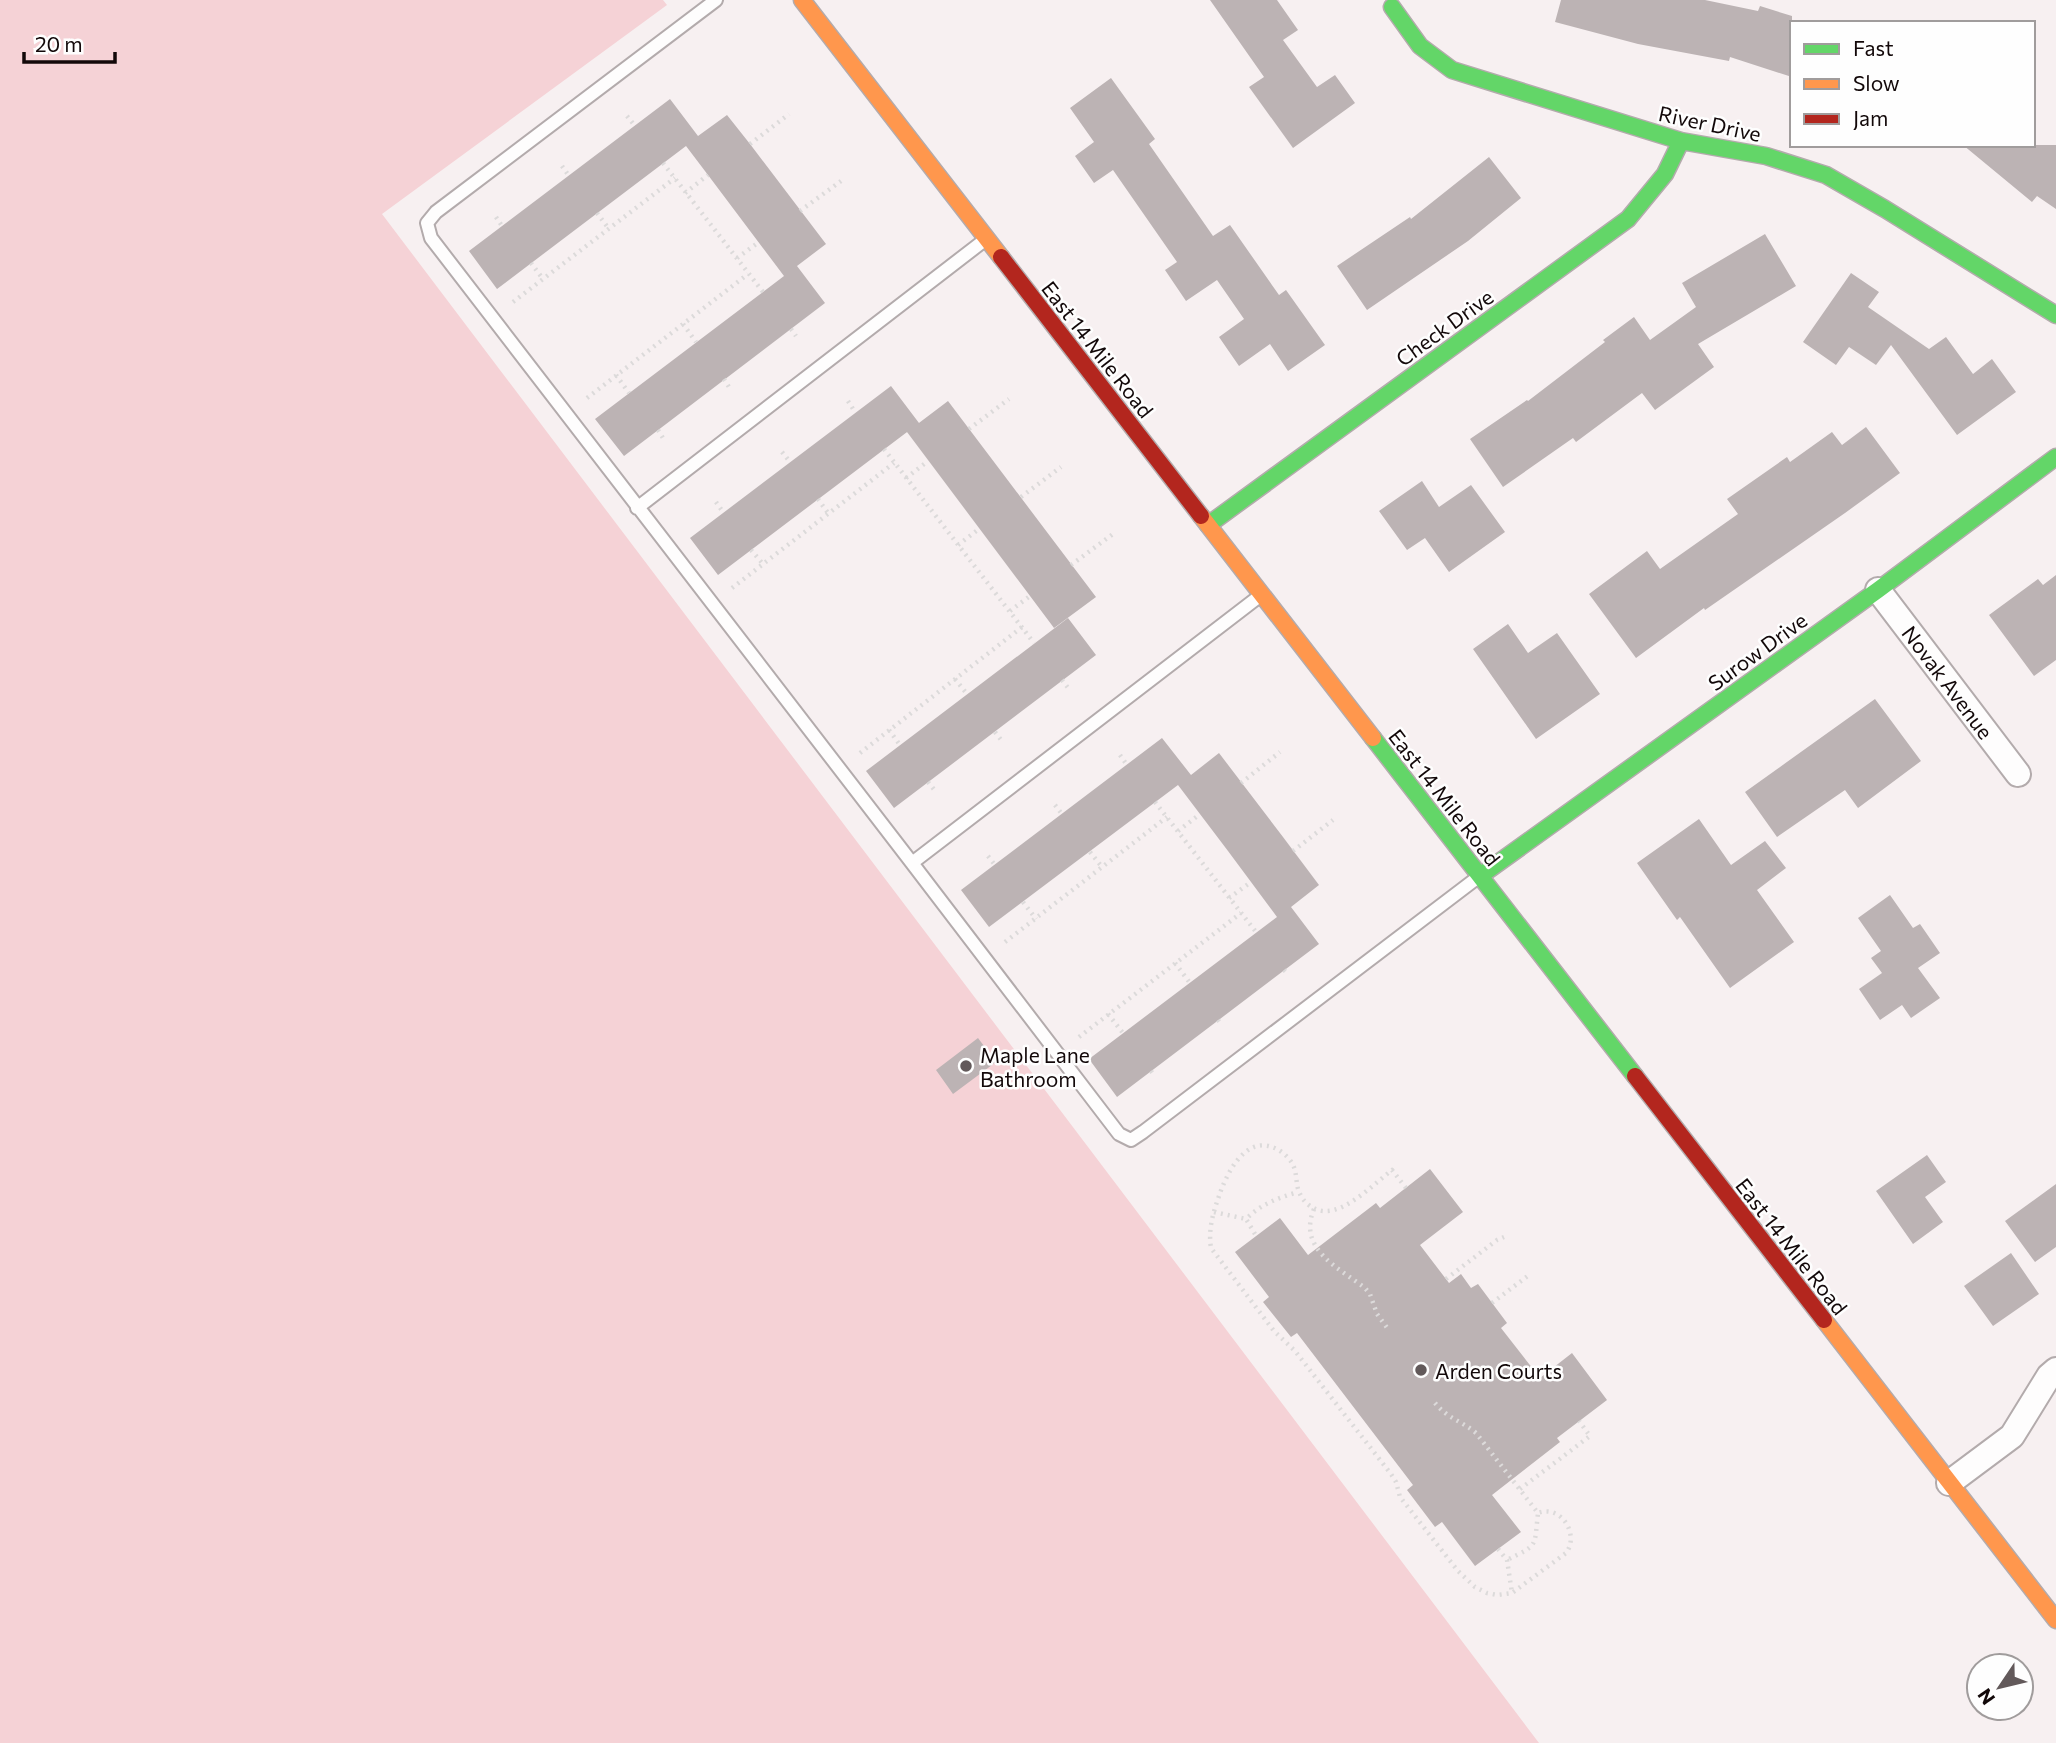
<svg xmlns="http://www.w3.org/2000/svg" width="2056" height="1743" viewBox="0 0 2056 1743" font-family="Commissioner,sans-serif">
<rect width="100%" height="100%" fill="#f7f0f1"/>
<!-- green -->
<path fill="#f5d2d6" d="M0,0h663l4,5 -285,209 1157,1529h-1539z"/>
<!-- building -->
<path fill="#bcb3b4" d="M1210,0h67l21,30 -15,10 34,47 18,-12 20,28 -62,45 -44,-61 15,-10z
M1561,0h144l53,11 2,-5 32,10v61l-62,-20 -1,4 -91,-17 -83,-22z
M1111,78l44,61 -6,5 64,92 17,-11 49,70 7,-5 39,55 -37,26 -18,-27 -31,22 -20,-29 25,-18 -27,-39 -31,21 -21,-31 12,-8 -64,-92 -19,13 -19,-27 19,-14 -24,-34z
M670,99l28,37 29,-21 23,29 76,100 -29,22 28,37 -201,153 -29,-37 189,-143 -76,-101 -22,-29 -189,143 -28,-38z
M1963,145h93v64l-19,-13 -5,6z
M1489,157l32,41 -53,43 -101,69 -30,-44 73,-49 1,2z
M1765,234l31,52 -98,58 16,23 -59,43 -13,-17 -66,49 -3,-4 -70,49 -33,-48 57,-39 1,1 77,-59 -2,-2 31,-23 16,23 46,-33 -14,-24z
M1851,273l28,19 -11,15 61,42 17,-12 27,37 19,-15 24,33 -59,43 -66,-90 -15,20 -27,-18 -13,18 -33,-23z
M891,386l28,37 -201,152 -28,-37z
M948,401l148,196 -42,31 -147,-196z
M1866,427l34,46 -55,40 -140,97 -1,-2 -68,50 -47,-64 58,-43 13,18 78,-55 -11,-15 60,-42 3,5 42,-30 10,13z
M1422,481l17,26 32,-22 34,47 -56,40 -24,-34 -18,12 -28,-39z
M2056,575v85l-22,16 -45,-61 49,-36 5,6z
M1068,618l28,37 -202,153 -28,-37z
M1508,624l20,29 29,-20 43,61 -64,45 -63,-90z
M1875,699l46,62 -63,47 -13,-18 -68,47 -32,-45z
M1162,738l29,37 28,-22 64,84 36,48 -28,22 28,37 -202,153 -28,-38 188,-142 -49,-66 -50,-66 -189,142 -28,-37z
M1699,819l32,46 34,-24 21,27 -29,22 37,52 -64,46 -50,-71 -3,3 -40,-57z
M1890,895l23,33 7,-4 20,29 -22,15 22,30 -29,20 -9,-13 -22,15 -21,-31 23,-16 -11,-15 10,-7 -23,-33z
M978,1038l18,24 -43,32 -17,-24z
M1927,1155l19,27 -21,15 18,25 -30,22 -37,-53z
M1430,1169l33,43 -43,33 29,38 12,-9 10,14 7,-4 29,39 -6,5 39,50 32,-25 35,47 -50,38 3,4 -68,53 29,37 -46,34 -33,-44 -7,5 -28,-37 6,-5 -116,-152 -6,4 -28,-35 6,-5 -34,-45 45,-34 28,37 68,-52 4,5z
M2056,1184v63l-21,15 -30,-41z
M2011,1253l28,41 -46,32 -29,-40z"/>
<g fill="none" stroke-linecap="round" stroke-linejoin="round">
<defs>
<path id="lane" d="M716,0l-280,212 -9,11 4,15 481,625 207,271 12,6 12,-8 334,-254
M637,508l349,-269
M912,863l349,-268"/>
<path id="street" d="M1878,590l140,184
M1949,1483l63,-47 37,-60 7,-6"/>
<path id="fast" d="M1392,7l28,39 32,24 229,71 85,15 60,19 59,34 171,106
M1208,525l420,-306 37,-45 16,-33
M1373,738l262,338
M1480,876l398,-286 178,-133"/>
<path id="slow" d="M802,0l199,257
M1201,516l172,222
M1824,1320l232,300"/>
<path id="jam" d="M1001,257l200,259
M1635,1076l189,244"/>
</defs>
<!-- lane casing -->
<use href="#lane" stroke="#b3abac" stroke-width="16"/>
<!-- street casing -->
<use href="#street" stroke="#b3abac" stroke-width="28"/>
<!-- fast casing -->
<use href="#fast" stroke="#b3abac" stroke-width="19"/>
<!-- slow casing -->
<use href="#slow" stroke="#b3abac" stroke-width="19"/>
<!-- jam casing -->
<use href="#jam" stroke="#b3abac" stroke-width="19"/>
<!-- path -->
<path stroke="#dcdada" stroke-width="4.5" stroke-dasharray="2 5" stroke-linecap="butt" d="M627,116l8,10
M750,144l39,-30
M663,163l100,129
M562,166l7,10
M685,193l23,-18
M800,211l41,-30
M597,213l12,16
M496,217l6,9
M737,258l22,-16
M531,263l12,16
M513,302l162,-124
M683,324l13,18
M791,329l5,7
M616,375l13,18
M724,379l5,8
M587,398l161,-124
M848,401l7,11
M969,429l40,-30
M658,430l5,8
M884,449l150,194
M782,452l8,10
M906,478l22,-17
M1021,497l40,-30
M818,499l10,14
M716,502l7,10
M958,545l21,-16
M751,550l12,14
M1071,565l42,-31
M732,588l162,-125
M1010,611l20,-15
M955,679l12,15
M1062,680l7,9
M889,730l11,15
M995,732l7,9
M860,753l162,-126
M1120,755l7,10
M928,782l8,10
M1241,783l39,-31
M1155,802l101,130
M1055,805l7,9
M1178,831l22,-17
M1293,851l40,-31
M1090,852l12,15
M988,856l7,9
M1229,898l22,-16
M1023,902l13,17
M1005,942l162,-125
M1175,963l15,20
M1284,970l3,3
M1108,1014l15,19
M1218,1020l3,4
M1079,1037l162,-124
M1151,1071l3,4
M1406,1188l-14,-18c-17,13 -45,42 -67,41 -11,0 -21,-8 -25,-17 -5,-9 -2,-21 -8,-31 -4,-7 -13,-14 -20,-16 -28,-10 -46,28 -53,49 -6,17 -11,34 -8,52l63,83 21,20 96,123 5,8 4,15 58,74 17,16 12,6 10,2 15,-2 54,-40c14,-18 -5,-49 -28,-40
M1314,1209c-17,40 25,59 51,79l5,6 7,20 11,15
M1214,1212l32,7
M1255,1234l-9,-15c15,-15 32,-21 52,-27
M1446,1279l51,-39 7,-3
M1492,1303l37,-28
M1435,1403c13,16 27,18 41,30l62,80c-4,35 1,31 -31,47
M1520,1489l70,-53 -11,-15
M1498,1549l9,11 5,33"/>
<!-- lane -->
<use href="#lane" stroke="#fefdfd" stroke-width="12"/>
<!-- street -->
<use href="#street" stroke="#fefdfd" stroke-width="24"/>
<!-- fast -->
<use href="#fast" stroke="#63d668" stroke-width="16"/>
<!-- slow -->
<use href="#slow" stroke="#ff974d" stroke-width="16"/>
<!-- jam -->
<use href="#jam" stroke="#b3261e" stroke-width="16"/>
</g>
<!-- markers -->
<g fill="#62595a" stroke="#fefefe" stroke-width="2.5">
<circle cx="966" cy="1066" r="7"/>
<circle cx="1421" cy="1370" r="7"/>
</g>
<g text-anchor="middle" dominant-baseline="central" stroke-width="5" stroke-linejoin="round" paint-order="stroke">
<!-- street labels -->
<g font-size="21" fill="#120809" stroke="#fefefe">
<text transform="translate(1710 123) rotate(12)">River Drive</text>
<text transform="translate(1444 327) rotate(-36)">Check Drive</text>
<text transform="translate(1098 349) rotate(52)">East 14 Mile Road</text>
<text transform="translate(1757 651) rotate(-36)">Surow Drive</text>
<text transform="translate(1948 682) rotate(53)">Novak Avenue</text>
<text transform="translate(1445 797) rotate(52)">East 14 Mile Road</text>
<text transform="translate(1792 1246) rotate(52)">East 14 Mile Road</text>
</g>
<!-- poi labels -->
<g font-size="21" fill="#120809" stroke="#fefefe" text-anchor="start">
<text x="980" y="1054">Maple Lane<tspan x="980" dy="24">Bathroom</tspan></text>
<text x="1435" y="1370">Arden Courts</text>
</g>
</g>
<!-- legend -->
<rect x="1790" y="21" width="245" height="126" fill="#fefefe" stroke="#a09c9c" stroke-width="2"/>
<rect x="1804" y="44" width="35" height="10" fill="#63d668" stroke="#a09c9c" stroke-width="2"/>
<text x="1853" y="56" font-size="21" fill="#120809">Fast</text>
<rect x="1804" y="79" width="35" height="10" fill="#ff974d" stroke="#a09c9c" stroke-width="2"/>
<text x="1853" y="91" font-size="21" fill="#120809">Slow</text>
<rect x="1804" y="114" width="35" height="10" fill="#b3261e" stroke="#a09c9c" stroke-width="2"/>
<text x="1853" y="126" font-size="21" fill="#120809">Jam</text>
<!-- north arrow -->
<g transform="translate(2000 1687) rotate(235)"><circle r="33" fill="#fefefe" stroke="#a09c9c" stroke-width="2"/>
<path d="M0-5L12 26L0 18L-12 26Z" fill="#62595a"/>
<text y="-10" font-size="19" font-weight="bold" text-anchor="middle" fill="#120809">N</text>
</g>
<!-- scale -->
<path d="M24 52v10h91v-10" fill="none" stroke="#120809" stroke-width="3.5"/>
<text x="35" y="52" font-size="21" fill="#120809" stroke="#fefefe" stroke-width="5" paint-order="stroke">20 m</text>
</svg>
